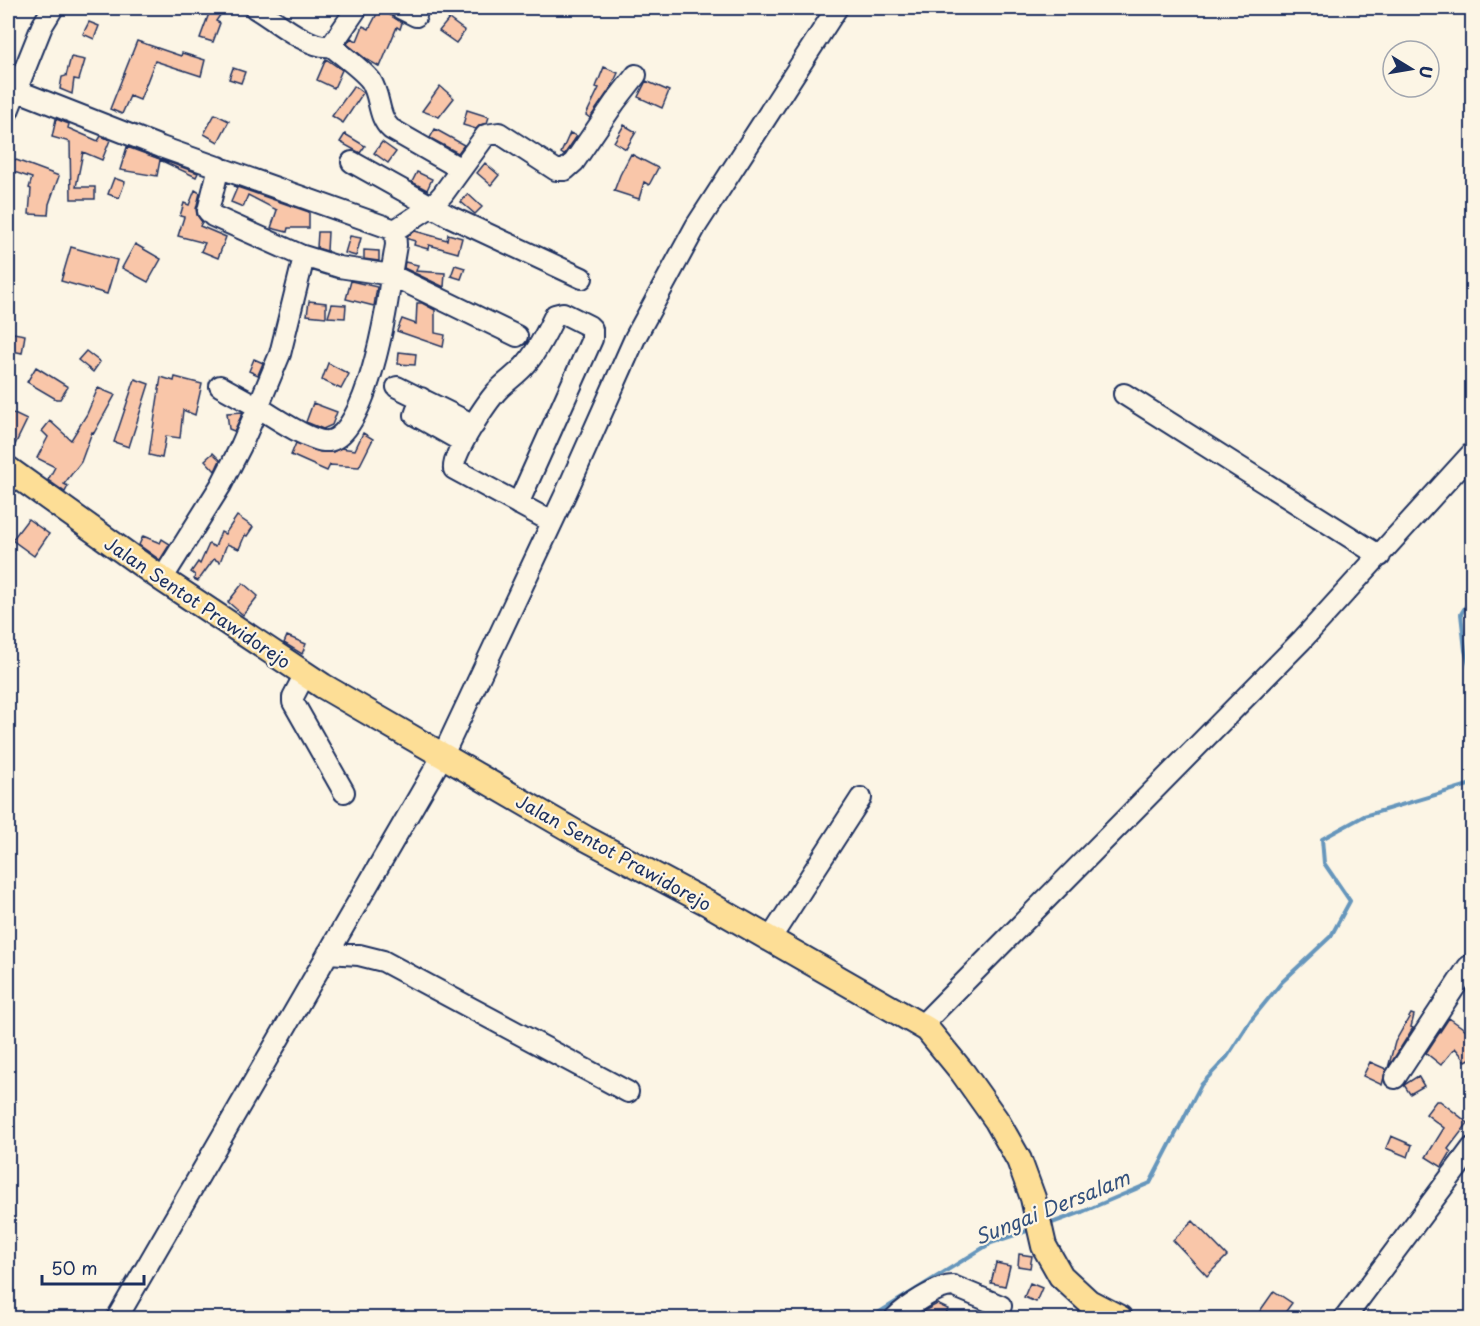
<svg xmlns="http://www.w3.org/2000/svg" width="1480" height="1326" viewBox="0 0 1480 1326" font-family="'Playpen Sans',sans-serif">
<rect width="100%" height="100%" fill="#fcf5e5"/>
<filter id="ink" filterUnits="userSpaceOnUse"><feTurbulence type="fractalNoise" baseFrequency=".0167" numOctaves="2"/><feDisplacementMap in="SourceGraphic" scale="12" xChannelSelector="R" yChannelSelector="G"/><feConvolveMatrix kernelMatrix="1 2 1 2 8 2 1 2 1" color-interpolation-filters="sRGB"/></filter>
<g filter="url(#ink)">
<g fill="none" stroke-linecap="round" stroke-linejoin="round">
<!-- stream -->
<path stroke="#6696bc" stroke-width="4" d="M1472,596l-11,18 4,36 7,26
M1049,1224l33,-12 68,-29 51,-98 26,-28 24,-37 31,-38 49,-46 19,-35 -26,-38 -2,-24 42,-23 108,-32
M870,1318l121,-75 42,-14"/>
</g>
<!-- building -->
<path fill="#f9c6a9" stroke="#1b2f5e" stroke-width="1.5" d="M211,8h14l-9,13 4,2 -7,19 -13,-4z
M380,8h8l2,7 12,8 -2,6 -3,-2 -17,40 -14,-8 -19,-15 4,-6 6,3 6,-15 6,3z
M449,19l16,12 -9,12 -17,-12z
M89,22l10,4 -5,13 -11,-5z
M137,41l44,15 1,-3 23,7 -4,16 -46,-15 -15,39 -10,-4 -8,18 -12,-5z
M71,57l14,3 -6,20 -5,-1 -2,15 -12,-5 2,-12 4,-1z
M326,59l16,11 -8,18 -17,-8z
M604,67l14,6 -6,13 -22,32 -4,-3 13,-27 -3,-1z
M233,68l12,4 -4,11 -12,-4z
M646,81l23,10 -7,17 -24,-11z
M354,86l9,7 -20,30 -11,-7z
M440,86l14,12 -15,19 -17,-6z
M467,110l22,7 -2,6 -7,2 -4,4 -13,-4z
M215,114l14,7 -11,21 -14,-8z
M56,119l13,5 -1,4 30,13 3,-5 9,4 -8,20 -19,-8 -7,35h19v12h-24l-1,-57 -18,-5z
M624,125l12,7 -10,17 -12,-7z
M435,129l29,16 -6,8 -28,-15z
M570,133l7,3 -13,19 -3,-2z
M345,134l20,12 -5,7 -20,-11z
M382,142l14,10 -8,11 -14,-10z
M127,147l30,11 41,15 -2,4 -36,-17 -3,16 -37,-6z
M631,154l27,14 -9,17 -5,-3 -5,17 -25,-8 6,-16z
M8,157l51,19 -10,28 -1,11 -19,-1 2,-25 -2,-1 3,-10 -24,-8z
M485,163l14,12 -8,10 -14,-12z
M417,172l15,7 -5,11 -15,-8z
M114,178l11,4 -6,16 -11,-4z
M234,186l75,26v16h-21l-1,4 -16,-4 6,-18 -29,-15 -5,12 -12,-5 6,-14z
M195,190l5,3 -4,16 1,6 5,7 -2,4 26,11 -8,21 -17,-7 4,-8 -27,-7 6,-19 -4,-1 4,-13 5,2z
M468,194l14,13 -7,7 -14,-12z
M415,231l32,9 1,-6 14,4 -4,15 -29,-8 -1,4 -14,-4 1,-4 -7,-2 -1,-3z
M318,232h10l-1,19 -10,-3z
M350,236l11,2 -5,18 -11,-3z
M135,244l26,15 -13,23 -26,-14z
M71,247l46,13 -10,34 -46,-13z
M364,250l15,1v10l-15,-2z
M405,262l13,3 -2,6 29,2 -1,14 -40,-19z
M455,265l10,3 -4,11 -10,-3z
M351,281l26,6 -3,19 -28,-7z
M309,301l17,2v14l-19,-2z
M417,303h5l13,7v23l10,2 -2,12 -46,-16 5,-12 14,5z
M332,304l14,1 -1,13 -17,-1z
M8,332l17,3 -3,18 -14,-3z
M86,351l14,11 -7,10 -15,-12z
M399,352l17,2 -1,11 -17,-1z
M254,359l9,4 -5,12 -9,-4z
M328,363l21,11 -8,15 -19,-9z
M36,367l32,20 -8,12h-4l-29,-17z
M161,377l13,4 1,-4 27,7 -7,31 -12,-5 -3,28 -14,-2 -4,22 -13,-3z
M135,379l14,5 -20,63 -15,-5z
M98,388l17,7 -21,38 -2,-1 -11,30 -17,22 4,2 -3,6 -17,-12 7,-13 -18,-9 11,-21 -6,-6 8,-10 21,19 16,-26z
M313,403l24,9 -5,13 -9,4 -17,-7z
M8,411l19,9 -17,35h-2z
M243,412l-9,19 -5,-2 -2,-16z
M363,433l10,6 -14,28 -29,-2 -3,6 -36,-16 5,-12 24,9h13l7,-4 15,2z
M213,453l7,7 -5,11 -10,-11z
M237,516l16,11 -6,9 -2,-1 -6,14 -12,-5 -7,18 -6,-3 -16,22 -4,-2 1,-4 -4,-3 7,-10 2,2 9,-20 6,3 6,-15 4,2z
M28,519l21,15 -15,22 -22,-16z
M143,536l17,7 2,-4 8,5 -10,16 -21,-15z
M243,583l15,13 -15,19 -15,-13z
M287,636l19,8 -4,10 -18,-11z
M1411,1014l3,1 -3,12 2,1 -25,40 7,-26z
M1449,1018l24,17v22l-7,4 -11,-13 -14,17 -15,-12z
M1370,1062l16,7 -4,16 -19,-9z
M1418,1076l6,10 -14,8 -6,-9z
M1436,1101h4l28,22 -20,26 3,3 -9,15 -16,-10 18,-29 -18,-14z
M1391,1136l21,9 -4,12 -22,-9z
M1193,1221l34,35 -20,20 -34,-36z
M1019,1254l13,2 -2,12 -12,-2z
M996,1263l14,3 -5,20 -14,-3z
M1030,1283l12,5 -6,14 -12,-5z
M1274,1291l18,12 -11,15h-26z
M937,1304l11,5 -4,9h-23l3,-7z"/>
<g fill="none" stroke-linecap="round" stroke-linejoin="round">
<defs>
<path id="minor" d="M255,8c19,11 54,42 76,38l26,-38
M400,8l16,8
M331,46c10,8 33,25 40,35 10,16 6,35 20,48l70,40
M8,87l153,60 234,83 37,-24 11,-12 43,-59 13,-2 57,37h9l9,-8 41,-60 21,-27
M8,111l34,-85 11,-18
M352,162l97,54 133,62
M219,167l-11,44 5,5 87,39 39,12 52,8 5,-30 -1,-15
M220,386l38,21 22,-53 24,-97
M397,387l77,38
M1124,394l256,162
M421,398l-6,17 48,27
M518,504l74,-165v-10l-3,-3 -26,-13 -8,2c-8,17 -16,33 -28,48 -8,10 -19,17 -28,26 -11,11 -48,66 -45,80l98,53
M162,579l59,-94 20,-39 17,-39c14,9 54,36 70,34 38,-4 60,-134 63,-166l126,61
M305,674l-12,23v5l51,90
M770,939l91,-141
M328,953l31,2 24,6 245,131
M921,1026l381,-386 170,-187
M1395,1078l73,-111 4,-3
M117,1318l326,-563 123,-262 69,-155 61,-112 141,-218
M895,1318c11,-11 42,-32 58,-32l48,20
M1345,1318l127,-170"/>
<path id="major" d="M8,469l154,110 161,107 262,152 124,66 218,125 36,44 34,48 22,39 14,38 11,48 17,30 28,26 31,16"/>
</defs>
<!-- minor casing -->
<use href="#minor" stroke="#1b2f5e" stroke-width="24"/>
<!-- major casing -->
<use href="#major" stroke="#1b2f5e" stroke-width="28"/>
<!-- minor -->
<use href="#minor" stroke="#fcf5e5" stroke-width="20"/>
<!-- major -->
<use href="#major" stroke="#fdde96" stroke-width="24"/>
</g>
</g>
<g text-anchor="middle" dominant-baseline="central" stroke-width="4.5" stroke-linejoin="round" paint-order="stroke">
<!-- street labels -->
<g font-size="18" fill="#1b2f5e" stroke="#fcf5e5">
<text transform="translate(198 602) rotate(34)">Jalan Sentot Prawidorejo</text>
<text transform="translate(614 852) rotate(29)">Jalan Sentot Prawidorejo</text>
</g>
<!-- water labels -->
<g font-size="20" font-style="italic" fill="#34517d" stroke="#fcf5e5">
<text transform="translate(1052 1207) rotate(-22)">Sungai Dersalam</text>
</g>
</g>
<!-- margin -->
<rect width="1480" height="1326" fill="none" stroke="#fcf5e5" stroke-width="30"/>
<rect x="15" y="15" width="1450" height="1296" fill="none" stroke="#1b2f5e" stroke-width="2" filter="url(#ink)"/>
<!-- north arrow -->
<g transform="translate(1411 69) rotate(101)"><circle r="28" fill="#fcf5e5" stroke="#a2a6af" stroke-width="1.5"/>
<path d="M0-4.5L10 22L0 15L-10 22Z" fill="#1b2f5e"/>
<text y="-9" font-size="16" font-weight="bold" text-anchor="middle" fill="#1b2f5e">U</text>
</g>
<!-- scale -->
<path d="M42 1275v9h102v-9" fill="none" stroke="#1b2f5e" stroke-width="3"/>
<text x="51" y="1275" font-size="18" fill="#1b2f5e" stroke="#fcf5e5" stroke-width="4.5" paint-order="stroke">50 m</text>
</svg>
